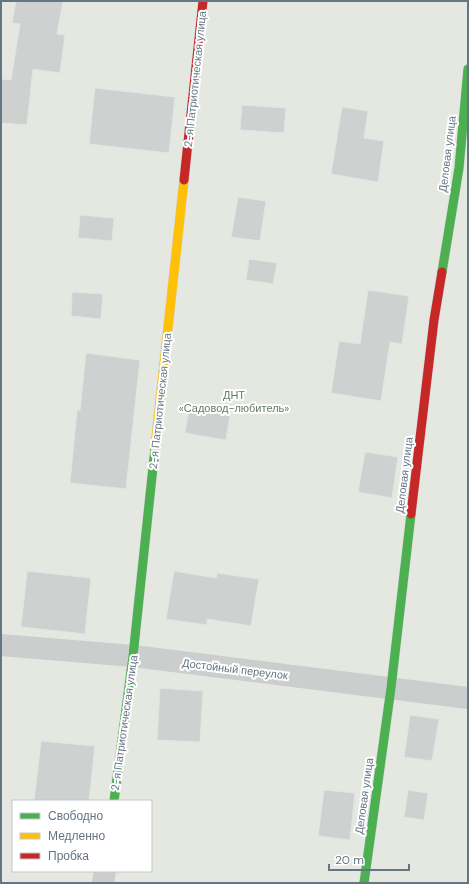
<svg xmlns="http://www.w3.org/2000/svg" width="469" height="884" viewBox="0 0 469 884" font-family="'DM Sans',sans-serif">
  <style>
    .green { fill: #e4e8e1; fill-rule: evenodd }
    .building { fill: #cfd0d0; stroke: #e4e4e3 }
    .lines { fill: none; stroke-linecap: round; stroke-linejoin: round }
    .fast-casing { stroke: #d1d3d3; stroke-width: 10 }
    .slow-casing { stroke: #d1d3d3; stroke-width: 10 }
    .jam-casing { stroke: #d1d3d3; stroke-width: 10 }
    .street { stroke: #cccece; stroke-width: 22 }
    .fast { stroke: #4caf50; stroke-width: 9 }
    .slow { stroke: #ffc107; stroke-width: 9 }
    .jam { stroke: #c62828; stroke-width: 9 }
    .labels { text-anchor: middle; stroke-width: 4; stroke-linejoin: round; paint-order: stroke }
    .street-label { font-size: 11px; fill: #647584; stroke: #fff }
    .park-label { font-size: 11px; fill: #677b63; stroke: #fff }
  </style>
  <rect width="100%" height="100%" fill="#f5f5f3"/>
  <!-- green -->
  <path class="green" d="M 1,1 L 468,1 L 468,883 L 1,883 ZM 13,801 L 151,801 L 151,871 L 13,871 Z"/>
  <!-- building -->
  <path class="building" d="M 16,1 L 63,1 L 57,34 L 65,35 L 60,73 L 33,69 L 27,125 L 1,123 L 1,79 L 11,80 L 20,24 L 12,23 Z
    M 95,88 L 175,97 L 169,153 L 89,144 Z
    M 242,105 L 286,108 L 284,133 L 240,130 Z
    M 342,107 L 368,111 L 364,138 L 384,141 L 378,182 L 331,174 Z
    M 238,197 L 266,201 L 260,241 L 231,237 Z
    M 80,215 L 114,218 L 112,241 L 78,238 Z
    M 249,259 L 277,263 L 273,284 L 246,280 Z
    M 368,290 L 409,296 L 402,344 L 390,342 L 381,401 L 331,393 L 339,341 L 360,344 Z
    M 72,292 L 103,294 L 101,319 L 71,316 Z
    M 86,353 L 140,360 L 126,489 L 70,483 L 77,410 L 80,410 Z
    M 189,409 L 230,415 L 226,440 L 185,433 Z
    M 365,452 L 398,457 L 392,498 L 358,492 Z
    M 27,571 L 91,578 L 85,634 L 21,627 Z
    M 174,571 L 216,578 L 217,573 L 259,579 L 251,626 L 207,619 L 207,625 L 166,619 Z
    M 160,688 L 203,691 L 200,742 L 157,740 Z
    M 410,715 L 439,719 L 432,761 L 404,757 Z
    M 41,741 L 95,746 L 89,801 L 34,801 Z
    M 324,790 L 355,793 L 350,840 L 318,836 Z
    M 408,790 L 428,793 L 424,820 L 404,817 Z"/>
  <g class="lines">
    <!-- fast casing -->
    <g class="fast-casing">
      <path id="fast" d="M 442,272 L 459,168 L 468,69
        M 114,801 L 133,656 L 155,448
        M 364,883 L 391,688 L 411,514"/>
    </g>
    <!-- slow casing -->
    <g class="slow-casing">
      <path id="slow" d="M 155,448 L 184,180"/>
    </g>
    <!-- jam casing -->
    <g class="jam-casing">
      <path id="jam" d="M 184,180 L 203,1
        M 411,514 L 434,320 L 442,272"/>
    </g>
    <!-- street -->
    <path class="street" d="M 1,645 L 133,656 L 468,698
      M 103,883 L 105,871"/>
    <!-- fast -->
    <use href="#fast" class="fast"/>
    <!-- slow -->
    <use href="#slow" class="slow"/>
    <!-- jam -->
    <use href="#jam" class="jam"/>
  </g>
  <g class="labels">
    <!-- street labels -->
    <g class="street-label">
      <text transform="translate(195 79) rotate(-84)" y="4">2-я Патриотическая улица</text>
      <text transform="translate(447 154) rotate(-83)" y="4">Деловая улица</text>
      <text transform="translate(160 401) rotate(-84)" y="4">2-я Патриотическая улица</text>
      <text transform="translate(404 475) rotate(-83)" y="4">Деловая улица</text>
      <text transform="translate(235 669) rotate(7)" y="4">Достойный переулок</text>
      <text transform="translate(124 723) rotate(-82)" y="4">2-я Патриотическая улица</text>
      <text transform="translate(364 796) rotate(-82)" y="4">Деловая улица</text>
    </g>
    <!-- park labels -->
    <g class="park-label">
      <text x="234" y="399">ДНТ<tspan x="234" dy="13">«Садовод-любитель»</tspan></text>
    </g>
  </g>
  <!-- border -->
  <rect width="469" height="884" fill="none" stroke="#647584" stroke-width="4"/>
  <!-- legend -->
  <rect x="12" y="800" width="140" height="72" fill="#ffffff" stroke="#c1c8ce"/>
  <rect x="20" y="813" width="20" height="6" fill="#4caf50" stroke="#c1c8ce"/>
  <text x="48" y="820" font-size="12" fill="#647584">Свободно</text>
  <rect x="20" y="833" width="20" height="6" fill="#ffc107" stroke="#c1c8ce"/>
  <text x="48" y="840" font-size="12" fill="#647584">Медленно</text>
  <rect x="20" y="853" width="20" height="6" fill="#c62828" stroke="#c1c8ce"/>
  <text x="48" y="860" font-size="12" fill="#647584">Пробка</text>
  <!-- scale -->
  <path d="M329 864v6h80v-6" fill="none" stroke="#647584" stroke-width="2"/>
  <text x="335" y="864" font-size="12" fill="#647584" stroke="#ffffff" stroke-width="3" paint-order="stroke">20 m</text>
</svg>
